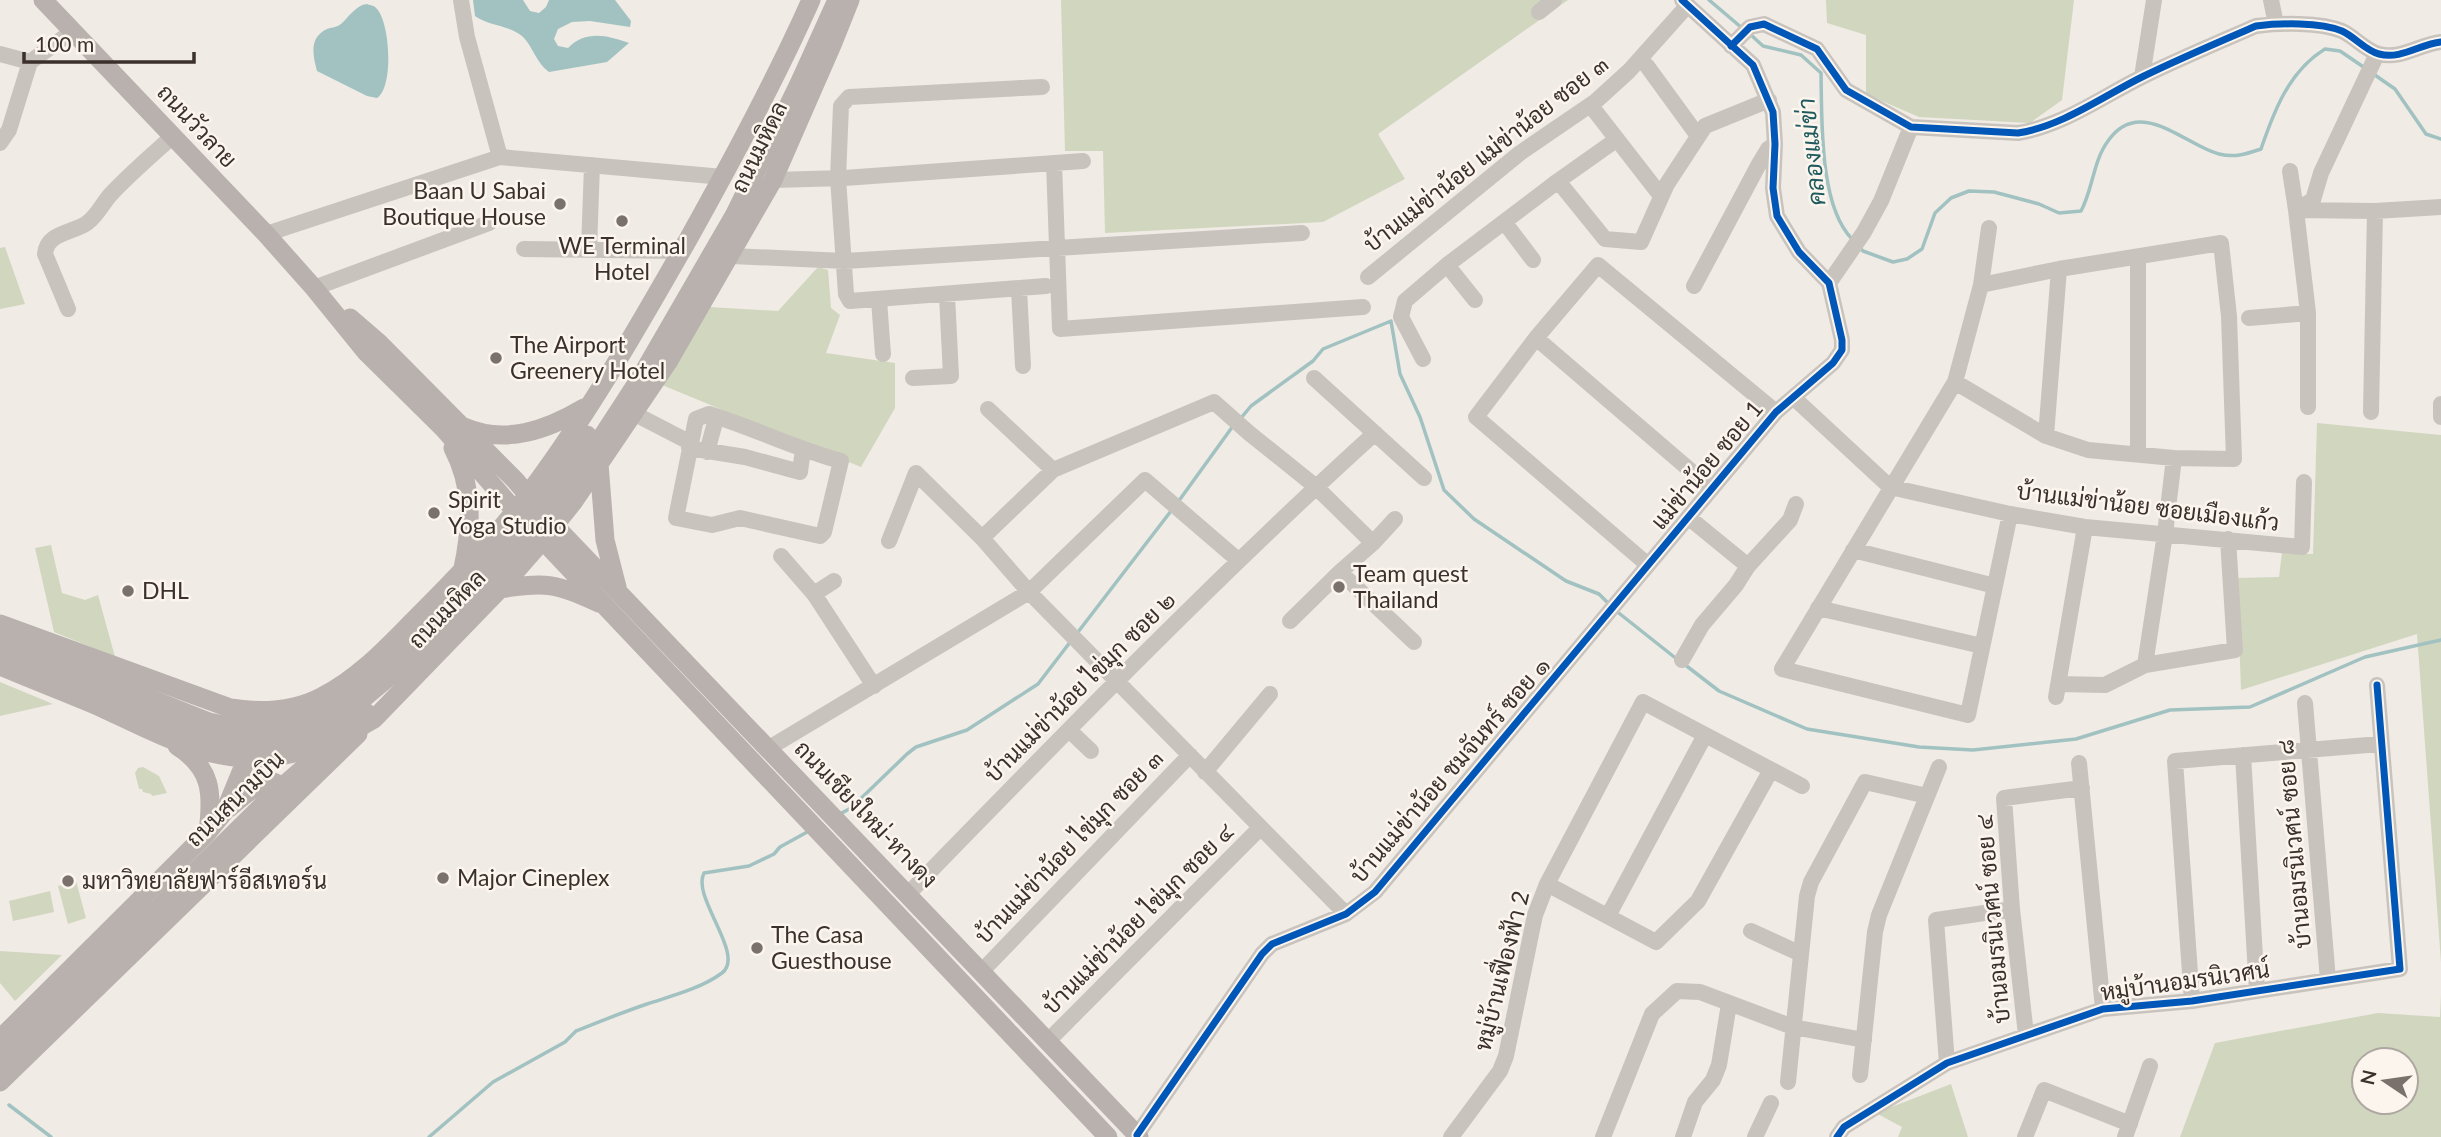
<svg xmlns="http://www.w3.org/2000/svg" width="2441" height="1137" viewBox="0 0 2441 1137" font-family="Lato,Sarabun,sans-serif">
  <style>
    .green { fill: #d1d6bf; fill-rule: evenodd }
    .water { fill: #a1c2c1 }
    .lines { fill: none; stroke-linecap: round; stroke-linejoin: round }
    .stream { stroke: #a1c2c1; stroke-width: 3.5 }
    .minor { stroke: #c9c3be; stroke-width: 16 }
    .major { stroke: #b8b1ad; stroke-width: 19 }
    .major-bridge { stroke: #b8b1ad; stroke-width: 19 }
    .cycleway-casing { stroke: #fbf5ee; stroke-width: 11 }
    .cycleway { stroke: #0057b8; stroke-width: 7 }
    .poi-dot { fill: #7a716c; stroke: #fbf5ee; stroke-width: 2.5 }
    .labels { text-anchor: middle; stroke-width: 5; stroke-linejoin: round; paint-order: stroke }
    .street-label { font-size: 23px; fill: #3b302b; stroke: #fbf5ee }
    .poi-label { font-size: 23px; fill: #3b302b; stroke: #fbf5ee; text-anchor: start }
    .water-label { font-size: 24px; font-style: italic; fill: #1f5a5e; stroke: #fbf5ee }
  </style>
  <rect width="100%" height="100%" fill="#f0ebe5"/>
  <!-- green -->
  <path class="green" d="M 1061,0 L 1568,0 L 1378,134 L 1405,179 L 1323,222 L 1105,233 L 1103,151 L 1065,151 Z
    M 1826,0 L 2074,0 L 2062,100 L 2030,123 L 1919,117 L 1866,94 L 1866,35 L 1827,23 Z
    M 5,247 L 25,304 L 0,309 L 0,248 Z
    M 818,267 L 828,270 L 831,308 L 840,315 L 826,353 L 895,363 L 895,408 L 861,467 L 662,385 L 709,307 L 778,311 Z
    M 2317,423 L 2441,435 L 2441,962 L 2417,634 L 2241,690 L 2237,578 L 2279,577 L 2282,553 L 2313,554 Z
    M 51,545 L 62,593 L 85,600 L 98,595 L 115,657 L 54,632 L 35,548 Z
    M 0,682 L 53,704 L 0,716 Z
    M 143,767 L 159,776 L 167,793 L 152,796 L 151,794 L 143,792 L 142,789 L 139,789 L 135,773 L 138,768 Z
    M 76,881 L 86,918 L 68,924 L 58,886 Z
    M 50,891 L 54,912 L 13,921 L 9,901 Z
    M 0,951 L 62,955 L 15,1001 L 0,983 Z
    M 2441,995 L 2441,1137 L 2180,1137 L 2215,1043 L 2378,1013 L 2440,1017 ZM 2406,1060 L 2406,1102 L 2364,1102 L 2364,1060 Z
    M 1951,1084 L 1968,1137 L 1898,1137 L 1902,1127 L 1876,1113 Z"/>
  <!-- water -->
  <path class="water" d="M 473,0 L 523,0 L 530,11 L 539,13 L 546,7 L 549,0 L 615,0 L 631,21 L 630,27 L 590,21 L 572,22 L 558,29 L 554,39 L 558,46 L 568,48 C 585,30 607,35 629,43 L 607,62 L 549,72 C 536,63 533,46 522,36 C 509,25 489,26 475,16 Z
    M 367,4 C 372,6 374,5 377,9 C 390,23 394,87 377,98 L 367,96 L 317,71 C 313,56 309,39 325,30 C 331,27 336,28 341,24 C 349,17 356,5 367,4 Z"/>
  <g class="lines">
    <!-- stream -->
    <path class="stream" d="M 1709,0 L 1742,28
      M 1751,35 L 1763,46 L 1801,55 L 1821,73 C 1822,119 1819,206 1852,239
      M 2372,73 L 2395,89 L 2426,134 L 2441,139
      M 1860,248 L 1863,251 L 1893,262 L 1907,259 L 1922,249 L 1935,213 L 1951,198 L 1969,191 L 1994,192 L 2039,204 L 2059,213 L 2081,211 C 2093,189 2093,161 2108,141 C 2140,95 2186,146 2219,154 C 2235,158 2246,154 2261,149 C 2274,111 2289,71 2325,49 L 2340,51 L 2365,68
      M 1241,418 L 1251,406 L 1313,361 L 1323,349 L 1391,321 L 1400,374 L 1420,417 L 1444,490 L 1474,519 L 1566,581 L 1599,594 L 1610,605
      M 1178,502 L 1233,426
      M 1615,610 L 1678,660
      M 1078,632 L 1171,511
      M 1684,664 L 1719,691 L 1807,729 L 1919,747 L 1973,750 L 2076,739 L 2170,710 L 2250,707 L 2365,657 L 2441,640
      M 840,814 L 851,808 L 907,754 L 916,747 L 967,730 L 1038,684 L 1071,641
      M 9,1105 L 51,1137
      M 429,1137 L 493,1082 L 565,1042 L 576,1031 C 599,1022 623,1012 647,1004 C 671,996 700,989 722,973 C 746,955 691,897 704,873 L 749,866 L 774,854 L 780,847 L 809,831"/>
    <!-- minor -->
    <path class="minor" d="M 461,0 L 467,37 L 500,157
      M 2271,0 L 2276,24
      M 1539,12 L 1554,0
      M 1731,46 L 1750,27 L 1764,24 L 1817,49 L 1846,90 L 1911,127 L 2018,133 C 2063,126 2103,96 2144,76 C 2181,58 2219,42 2256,26 C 2280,23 2320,22 2342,31 C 2355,37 2366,51 2379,54 C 2401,60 2420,44 2441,42
      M 0,54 L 30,62
      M 1647,66 L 1698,136
      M 2142,77 L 2154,0
      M 1042,87 L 849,97 L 841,106 L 838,178 L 846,294 L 850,301 L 1046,286
      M 1595,111 L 1661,196
      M 0,143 L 9,130 L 30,62 L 73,31
      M 1054,163 L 1060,329 L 1363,307
      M 2290,171 L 2296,210 L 2375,211 L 2441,207
      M 773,180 L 844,178 L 1083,161
      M 1558,181 L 1616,140
      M 1505,223 L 1533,260
      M 1989,228 L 1981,285 L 1955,382 L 1782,669 L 1968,715 L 2010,514
      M 266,234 L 500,157 L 723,177
      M 524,249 L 681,251
      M 589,249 L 592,165
      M 731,256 L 845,261 L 1302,233
      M 1447,265 L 1475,300
      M 1368,277 L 1520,153 L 1596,101 L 1629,71 L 1688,5
      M 1829,283 L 1864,232 L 1881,201 L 1911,127
      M 1694,286 L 1759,164 L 1768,149 L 1775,144
      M 314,288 L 489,223
      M 1019,289 L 1023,366
      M 879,300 L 883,354
      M 68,309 L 45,254 C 47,232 73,233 87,223 C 98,215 103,202 112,193 C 131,173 152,155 173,136
      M 2249,318 L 2308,313
      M 1536,338 L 1712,489
      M 1423,359 L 1401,317 L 1405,301 L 1447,265 L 1558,181 L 1605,239 L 1641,242 L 1667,184 L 1705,126 L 1769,100
      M 913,378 L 951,376 L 947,295
      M 1314,378 L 1424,478
      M 1955,382 L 2046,436 L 2088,450 L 2174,458 L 2234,459 L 2229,316 L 2221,243 L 2059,269 L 1981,285
      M 1794,398 L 1890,487 L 2010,514 L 2085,527 L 2302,547 L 2304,482
      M 2308,407 L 2308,313 L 2296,210 L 2313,200 L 2321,173 L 2377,54
      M 988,409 L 1053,470
      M 2371,412 L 2375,211
      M 633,413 L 689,442
      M 709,414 C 754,428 796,449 841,461 L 824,532 L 820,536 L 740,518 L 712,525 L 676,518 L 696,419 Z
      M 2441,417 L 2441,404
      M 2046,436 L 2059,269
      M 689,448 L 745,457 L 800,472 L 803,449
      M 707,452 L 714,426
      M 2138,453 L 2138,257
      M 1688,517 L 1748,566
      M 982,538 L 1053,470 L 1214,402 L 1249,433 L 1315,486 L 1373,543
      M 889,541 L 916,473 L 982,538 L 1029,592 L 1346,914
      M 1853,550 L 1995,586
      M 781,556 L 814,594 L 874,686
      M 1648,565 L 1476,417 L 1536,338 L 1598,265 L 1776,412
      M 1340,572 L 1373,543 L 1395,519
      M 814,594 L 834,581
      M 1818,608 L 1982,646
      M 1290,621 L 1340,572 L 1414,642
      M 1682,660 L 1702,625 L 1736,585 L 1748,566 L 1790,520 L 1796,504
      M 2145,665 L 2165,534 L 2174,458
      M 2059,684 L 2105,685 L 2145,665 L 2235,650 L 2228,539
      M 2056,697 L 2085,527
      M 2305,703 L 2328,980
      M 1069,730 L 1091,751
      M 769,748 L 1029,592 L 1145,480 L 1238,560
      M 2243,755 L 2257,991
      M 2079,763 L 2103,1009
      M 1205,772 L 1270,694
      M 1547,884 L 1656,942 L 1698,901 L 1771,770
      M 908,894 C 1061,737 1213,580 1375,433
      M 1608,916 L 1705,735
      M 1751,931 L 1801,954
      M 982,971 L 1190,755
      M 2192,1001 L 2175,761 L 2380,744
      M 2026,1035 L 2012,909 L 2004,798 L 2082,788
      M 1048,1041 L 1260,828
      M 1947,1063 L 1936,920 L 2012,909
      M 1860,1075 L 1875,932 L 1879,915 L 1939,767
      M 1788,1082 L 1807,896 L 1811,882 L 1865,782 L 1927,796
      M 1137,1135 L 1262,954 L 1272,944 L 1346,914 L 1375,892 L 1776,412 L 1833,363 L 1842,350 L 1842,340 L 1829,283 L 1799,252 L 1777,216 L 1773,188 L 1775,144 L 1773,112 L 1753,65 L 1682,0
      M 1451,1137 L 1500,1071 L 1506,1056 L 1535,915 L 1547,884 L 1643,702 L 1802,786
      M 1603,1137 L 1652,1014 L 1677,991 L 1700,992 L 1793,1027 L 1864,1040
      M 1683,1137 L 1695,1102 L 1713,1080 L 1719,1065 L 1729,1004
      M 1755,1137 L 1771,1103
      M 1837,1137 L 1844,1127 L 1947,1063 L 2103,1009 L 2192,1001 L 2400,969 L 2377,685
      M 2025,1137 L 2044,1090 L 2130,1124
      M 2125,1137 L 2150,1066"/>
    <!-- major -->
    <path class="major" d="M 43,0 L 266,234 L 314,288 L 366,352 L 444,429 L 515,511 L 1108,1137
      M 799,84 L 837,0
      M 350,318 L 379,343 L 515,480 L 555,526 L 1139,1137
      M 464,427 C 505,445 547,430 584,408
      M 453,448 C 473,486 472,527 463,568
      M 599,464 L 605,540 L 617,587
      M 500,589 C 547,581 556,584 599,603
      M 0,624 L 230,708 C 262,713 295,711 323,696 C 359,678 388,646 416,618 C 451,583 486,547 517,509 C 583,424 637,329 690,236 C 733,159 775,81 811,0
      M 0,666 C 33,680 67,693 100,707 C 146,728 195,756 246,758 C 290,760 337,742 374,719 L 500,589 L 543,540 L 574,501 L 668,362 L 773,180 L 832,45 L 850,0
      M 177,746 C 212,768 213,793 208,832
      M 229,808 C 244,796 278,761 286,800
      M 0,1039 L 207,833 L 225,811 L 251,748
      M 0,1062 L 93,972
      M 0,1082 L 358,734"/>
    <!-- major-bridge -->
    <path class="major-bridge" d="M 0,639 L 209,722 C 240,729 268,732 298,722 C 330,712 357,687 381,665 C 437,615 488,560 535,502 C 553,480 572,458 587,435
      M 0,655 L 186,730 L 218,739 L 262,745 L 279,744 L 293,742 L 329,727 L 444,631 L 537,523 L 583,466 L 639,380 L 735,214 L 799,84
      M 93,972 L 274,794 L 367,713"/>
    <!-- cycleway casing -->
    <g class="cycleway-casing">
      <path id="cycleway" d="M 1731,46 L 1750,27 L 1764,24 L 1817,49 L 1846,90 L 1911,127 L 2018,133 C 2063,126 2103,96 2144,76 C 2181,58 2219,42 2256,26 C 2280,23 2320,22 2342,31 C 2355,37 2366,51 2379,54 C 2401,60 2420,44 2441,42
        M 1137,1135 L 1262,954 L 1272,944 L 1346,914 L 1375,892 L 1776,412 L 1833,363 L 1842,350 L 1842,340 L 1829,283 L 1799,252 L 1777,216 L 1773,188 L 1775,144 L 1773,112 L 1753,65 L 1682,0
        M 1837,1137 L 1844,1127 L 1947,1063 L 2103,1009 L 2192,1001 L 2400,969 L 2377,685"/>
    </g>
    <!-- cycleway -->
    <use href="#cycleway" class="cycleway"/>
  </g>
  <!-- markers -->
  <g class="poi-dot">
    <circle cx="560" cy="204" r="7"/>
    <circle cx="622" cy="221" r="7"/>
    <circle cx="496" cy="358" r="7"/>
    <circle cx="434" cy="513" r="7"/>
    <circle cx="1339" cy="587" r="7"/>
    <circle cx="128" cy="591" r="7"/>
    <circle cx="443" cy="878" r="7"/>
    <circle cx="68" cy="881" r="7"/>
    <circle cx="757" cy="948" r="7"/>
  </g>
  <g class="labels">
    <!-- street labels -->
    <g class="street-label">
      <text transform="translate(197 126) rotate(47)" y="8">ถนนวัวลาย</text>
      <text transform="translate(759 147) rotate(-64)" y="8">ถนนมหิดล</text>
      <text transform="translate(1486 154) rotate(-38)" y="8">บ้านแม่ข่าน้อย แม่ข่าน้อย ซอย ๓</text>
      <text transform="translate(1707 465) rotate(-50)" y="8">แม่ข่าน้อย ซอย 1</text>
      <text transform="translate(2148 507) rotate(7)" y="8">บ้านแม่ข่าน้อย ซอยเมืองแก้ว</text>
      <text transform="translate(447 609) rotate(-46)" y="8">ถนนมหิดล</text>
      <text transform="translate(1080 687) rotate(-45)" y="8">บ้านแม่ข่าน้อย ไข่มุก ซอย ๒</text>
      <text transform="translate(1450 770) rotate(-49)" y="8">บ้านแม่ข่าน้อย ชมจันทร์ ซอย ๑</text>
      <text transform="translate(235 799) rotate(-44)" y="8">ถนนสนามบิน</text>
      <text transform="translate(866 814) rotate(46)" y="8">ถนนเชียงใหม่-หางดง</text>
      <text transform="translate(2294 844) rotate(-95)" y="8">บ้านอมรนิเวศน์ ซอย ๘</text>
      <text transform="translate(1069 847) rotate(-46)" y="8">บ้านแม่ข่าน้อย ไข่มุก ซอย ๓</text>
      <text transform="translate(1138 919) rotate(-45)" y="8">บ้านแม่ข่าน้อย ไข่มุก ซอย ๔</text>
      <text transform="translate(1993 919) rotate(-95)" y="8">บ้านอมรนิเวศน์ ซอย ๔</text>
      <text transform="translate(1502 971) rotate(-76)" y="8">หมู่บ้านเฟื่องฟ้า 2</text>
      <text transform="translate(2185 981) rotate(-8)" y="8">หมู่บ้านอมรนิเวศน์</text>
    </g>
    <!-- poi labels -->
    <g class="poi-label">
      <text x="546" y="199" text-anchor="end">Baan U Sabai<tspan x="546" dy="26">Boutique House</tspan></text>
      <text x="622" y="254" text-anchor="middle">WE Terminal<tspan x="622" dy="26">Hotel</tspan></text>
      <text x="510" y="353">The Airport<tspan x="510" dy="26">Greenery Hotel</tspan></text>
      <text x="448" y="508">Spirit<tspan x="448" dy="26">Yoga Studio</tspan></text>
      <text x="1353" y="582">Team quest<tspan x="1353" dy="26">Thailand</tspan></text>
      <text x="142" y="599">DHL</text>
      <text x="457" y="886">Major Cineplex</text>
      <text x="82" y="889">มหาวิทยาลัยฟาร์อีสเทอร์น</text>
      <text x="771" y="943">The Casa<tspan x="771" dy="26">Guesthouse</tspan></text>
    </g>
    <!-- water labels -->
    <g class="water-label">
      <text transform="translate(1812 152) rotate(-96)" y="8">คลองแม่ข่า</text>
    </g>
  </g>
  <!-- north arrow -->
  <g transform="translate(2385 1081) rotate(283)"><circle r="33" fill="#fbf5ee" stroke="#aea6a0" stroke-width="2"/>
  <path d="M0-5L12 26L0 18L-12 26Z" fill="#7a716c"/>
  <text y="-10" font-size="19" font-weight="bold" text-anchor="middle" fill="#3b302b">N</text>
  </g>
  <!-- scale -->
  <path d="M24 52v10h170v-10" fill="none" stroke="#3b302b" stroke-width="3.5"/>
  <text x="35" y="52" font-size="21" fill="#3b302b" stroke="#fbf5ee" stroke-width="5" paint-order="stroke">100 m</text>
</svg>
